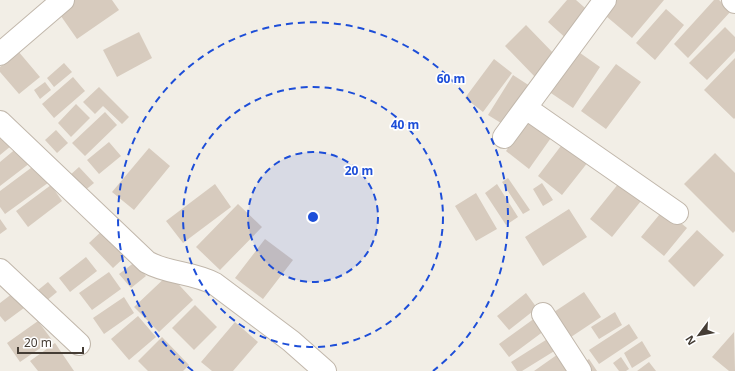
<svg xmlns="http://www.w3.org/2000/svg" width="735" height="371" viewBox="0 0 735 371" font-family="'Noto Sans',sans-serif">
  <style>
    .building { fill: #d7cbbe }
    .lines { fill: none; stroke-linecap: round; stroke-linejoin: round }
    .minor-casing { stroke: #c1b7ab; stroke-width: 24 }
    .minor { stroke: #fff; stroke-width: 22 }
    .ring { fill: none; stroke: #1d4ed8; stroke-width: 2; stroke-dasharray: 7 5 }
    .centre { fill: #1d4ed8; stroke: #fff; stroke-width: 2 }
    .ring-label { font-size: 12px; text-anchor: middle; font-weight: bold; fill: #1d4ed8; stroke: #fff; stroke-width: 3.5; stroke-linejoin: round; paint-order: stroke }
  </style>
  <rect width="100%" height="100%" fill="#f2eee6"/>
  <!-- building -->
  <path class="building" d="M 68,0 L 112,0 L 119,10 L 77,39 L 56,9 Z
    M 567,0 L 576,0 L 592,14 L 569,41 L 548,22 Z
    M 609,0 L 664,0 L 632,38 L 600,11 Z
    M 714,0 L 719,0 L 731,11 L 688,58 L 674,44 Z
    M 666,9 L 684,25 L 655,60 L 636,43 Z
    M 526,25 L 558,58 L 537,79 L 505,46 Z
    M 725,27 L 735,37 L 735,51 L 707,80 L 689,63 Z
    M 139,32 L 152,58 L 117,77 L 103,50 Z
    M 573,48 L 600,67 L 573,108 L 545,89 Z
    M 18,51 L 40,77 L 19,94 L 0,72 L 0,67 Z
    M 735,58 L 735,118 L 734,119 L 704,90 Z
    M 494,59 L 512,73 L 483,112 L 465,98 Z
    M 64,63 L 72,72 L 54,87 L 47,78 Z
    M 616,64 L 641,82 L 606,129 L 581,111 Z
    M 513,75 L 533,88 L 509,128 L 488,115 Z
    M 73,77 L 85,91 L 54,118 L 42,104 Z
    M 45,82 L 51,90 L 40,99 L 34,90 Z
    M 99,87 L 129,117 L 122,124 L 103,106 L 95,114 L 83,102 Z
    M 76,104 L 90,118 L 71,137 L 58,123 Z
    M 105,112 L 117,125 L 85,156 L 72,143 Z
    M 530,118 L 553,135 L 529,169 L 506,151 Z
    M 56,130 L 68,143 L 57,153 L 45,140 Z
    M 0,133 L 11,146 L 0,155 Z
    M 567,138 L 592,157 L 562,195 L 538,176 Z
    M 109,142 L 121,156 L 99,174 L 87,160 Z
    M 18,147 L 30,163 L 0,186 L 0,162 Z
    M 149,148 L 170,166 L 134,210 L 112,192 Z
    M 715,153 L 735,173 L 735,231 L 733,233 L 684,184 Z
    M 39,162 L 52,180 L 5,214 L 0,207 L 0,191 Z
    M 79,167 L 94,183 L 83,192 L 69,176 Z
    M 508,178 L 530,210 L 523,214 L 502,182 Z
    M 623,178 L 645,196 L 612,237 L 590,219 Z
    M 542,183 L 553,200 L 543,206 L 533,189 Z
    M 215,184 L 231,207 L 183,243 L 166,221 Z
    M 497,184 L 518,217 L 506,225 L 485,193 Z
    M 51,185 L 62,201 L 28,227 L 16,211 Z
    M 476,193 L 497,229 L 476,241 L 455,206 Z
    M 238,204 L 262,227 L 220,270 L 196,247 Z
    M 569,209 L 587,237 L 543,266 L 525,237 Z
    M 664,209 L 687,228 L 664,256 L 641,237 Z
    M 0,219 L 7,229 L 0,234 Z
    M 104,229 L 128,254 L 113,268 L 89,243 Z
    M 697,230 L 724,255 L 694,287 L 668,261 Z
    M 265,239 L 293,260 L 263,299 L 235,278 Z
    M 86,257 L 97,271 L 70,292 L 59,278 Z
    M 135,262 L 146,276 L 131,288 L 119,274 Z
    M 109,272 L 121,289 L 92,310 L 79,293 Z
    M 169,274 L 193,300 L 159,332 L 134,307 Z
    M 48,282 L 57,292 L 40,306 L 32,295 Z
    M 17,290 L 28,305 L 5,322 L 0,316 L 0,303 Z
    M 584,292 L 601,317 L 565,341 L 548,316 Z
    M 526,293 L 537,308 L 509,330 L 497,316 Z
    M 124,297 L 134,313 L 104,334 L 93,318 Z
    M 195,305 L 217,327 L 194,350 L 172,328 Z
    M 615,312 L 622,325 L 599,339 L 591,327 Z
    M 138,316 L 156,337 L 129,360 L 111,339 Z
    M 535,318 L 544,331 L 509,357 L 499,344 Z
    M 38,321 L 52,340 L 20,362 L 7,343 Z
    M 235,322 L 258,342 L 233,371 L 212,371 L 201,362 Z
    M 629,324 L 638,338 L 599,364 L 589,350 Z
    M 734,332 L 735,371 L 729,371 L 712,357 Z
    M 162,337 L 189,365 L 183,371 L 148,371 L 138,361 Z
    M 549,338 L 556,350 L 522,371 L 517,371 L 511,362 Z
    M 642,341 L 651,356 L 632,368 L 624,353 Z
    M 55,343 L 74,371 L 38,371 L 30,361 Z
    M 561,352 L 574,371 L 534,371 Z
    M 621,357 L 629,369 L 626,371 L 619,371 L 613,363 Z
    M 589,359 L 597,371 L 588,371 L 582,363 Z
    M 649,362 L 656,371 L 637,371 Z"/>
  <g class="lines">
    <!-- minor casing -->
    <g class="minor-casing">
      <path id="minor" d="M 733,0 L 735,2
        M 0,54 L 63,0
        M 526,108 L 677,213
        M 0,122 L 147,262 C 168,274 193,272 215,284 L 291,341 L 325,371
        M 504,137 L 605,0
        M 0,270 L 79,344
        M 543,314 L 580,371"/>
    </g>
    <!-- minor -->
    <use href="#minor" class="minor"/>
  </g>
  <!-- distance rings -->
  <circle cx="313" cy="217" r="65" fill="#1d4ed8" fill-opacity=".12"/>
  <g class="ring">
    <circle cx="313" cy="217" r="65"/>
    <circle cx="313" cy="217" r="130"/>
    <path d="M193 371A195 195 0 1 1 433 371"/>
  </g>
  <circle cx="313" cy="217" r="6" class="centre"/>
  <g class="ring-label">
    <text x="451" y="83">60 m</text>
    <text x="405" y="129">40 m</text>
    <text x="359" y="175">20 m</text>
  </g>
  <!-- north arrow -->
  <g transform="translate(699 335) rotate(238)" stroke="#ffffff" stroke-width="3" paint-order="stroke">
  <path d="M0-3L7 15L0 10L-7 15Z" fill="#453d35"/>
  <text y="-6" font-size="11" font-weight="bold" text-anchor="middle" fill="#453d35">N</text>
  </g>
  <!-- scale -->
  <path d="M18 347v6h65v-6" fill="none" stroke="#453d35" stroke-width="2"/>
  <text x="24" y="347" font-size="12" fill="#453d35" stroke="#ffffff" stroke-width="3" paint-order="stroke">20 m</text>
</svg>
